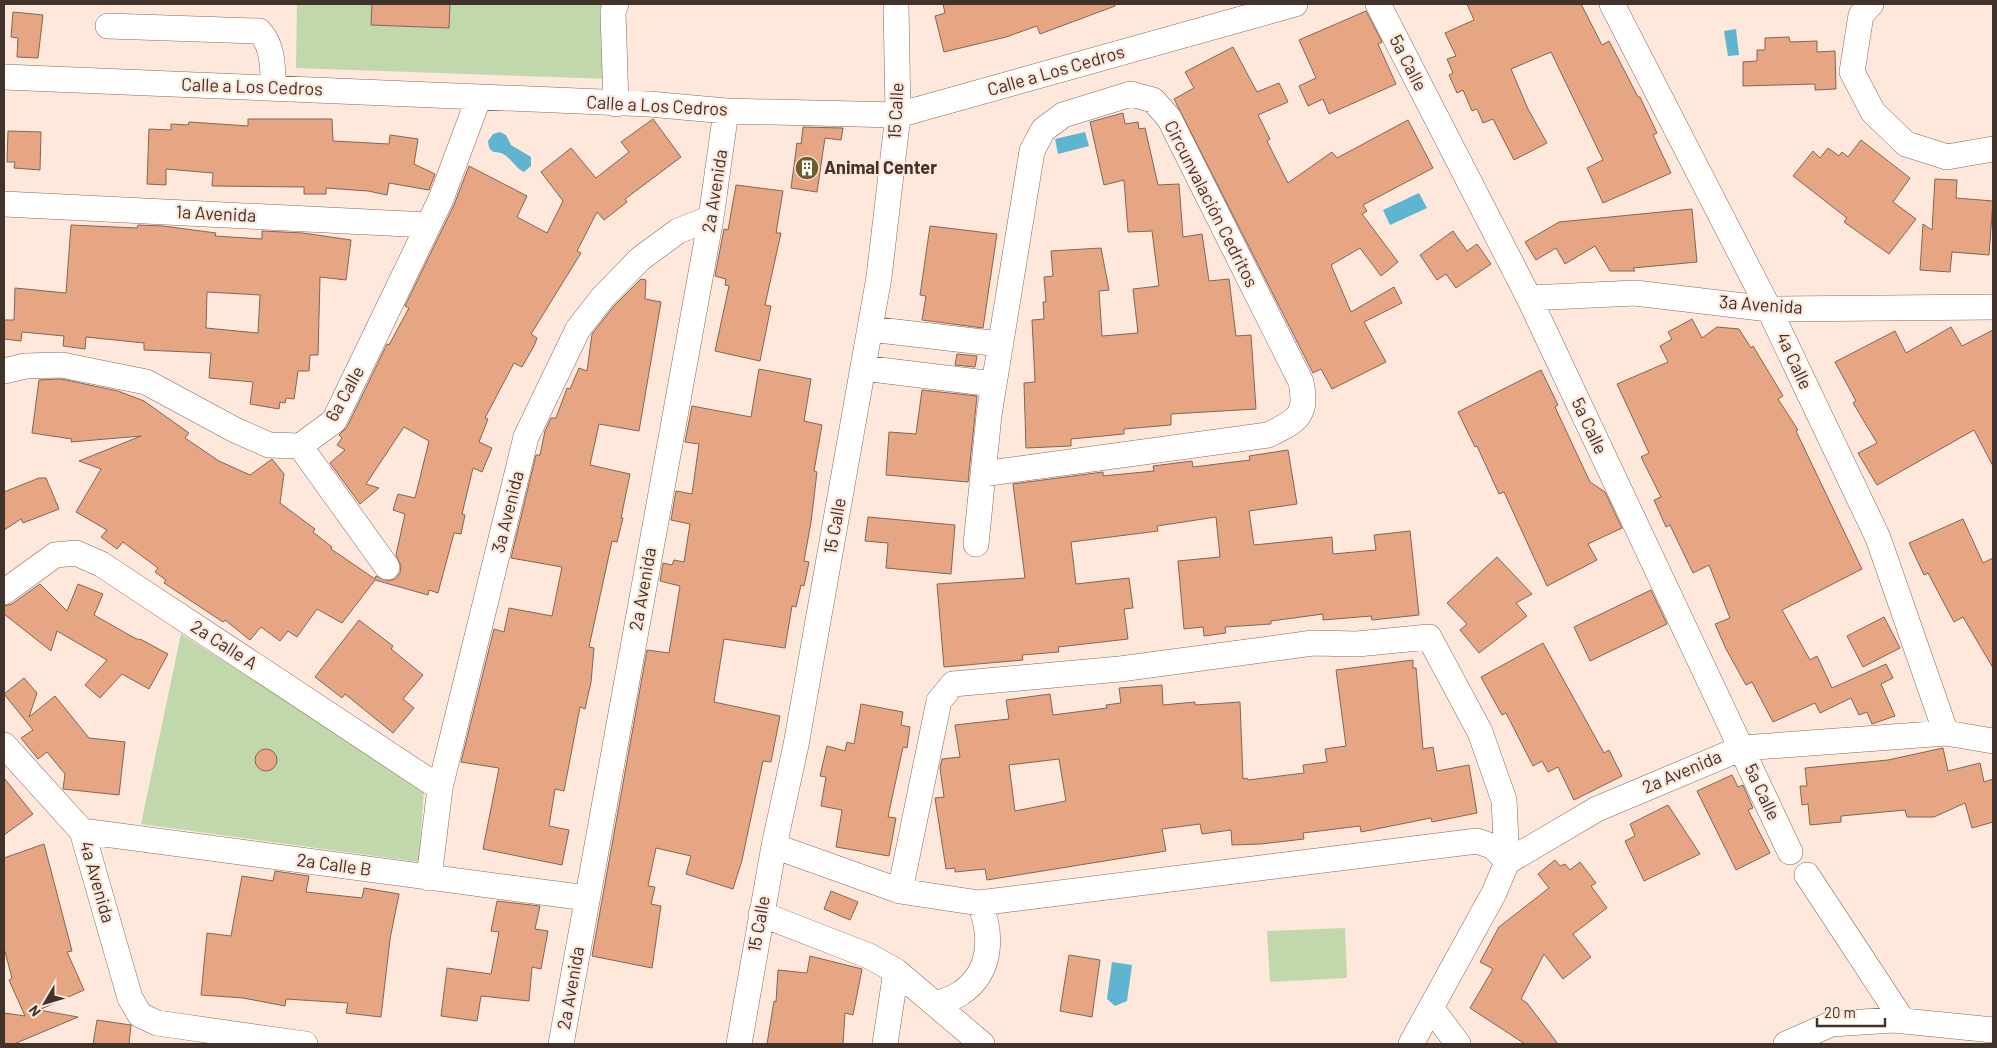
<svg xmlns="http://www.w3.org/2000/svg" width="1997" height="1048" viewBox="0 0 1997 1048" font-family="Barlow,sans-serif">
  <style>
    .green { fill: #c1d8ad }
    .water { fill: #5fb5cf }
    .building { fill: #e6a583; stroke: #866555; fill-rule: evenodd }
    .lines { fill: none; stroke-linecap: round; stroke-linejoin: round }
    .minor-casing { stroke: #896958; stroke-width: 26 }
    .minor { stroke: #fff; stroke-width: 25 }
    .labels { text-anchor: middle; stroke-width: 4.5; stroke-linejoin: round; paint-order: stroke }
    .street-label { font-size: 18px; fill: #41322b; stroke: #fee7db }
    .poi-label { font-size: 18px; font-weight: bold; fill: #41322b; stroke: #fee7db; text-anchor: start }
  </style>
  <rect width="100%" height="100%" fill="#fee7db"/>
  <!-- green -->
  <path class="green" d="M 297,4 L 612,4 L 610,79 L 296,68 Z
    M 181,634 L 424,788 L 419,862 L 141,824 Z
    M 1345,928 L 1347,978 L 1270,982 L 1267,931 Z"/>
  <!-- water -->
  <path class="water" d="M 1736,29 L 1739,55 L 1728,56 L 1724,31 Z
    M 500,132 L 506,135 L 511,145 L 531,157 L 531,166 L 524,172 C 515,168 511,157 501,153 C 497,152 493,153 490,149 C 489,148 488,142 488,141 L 493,134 Z
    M 1085,132 L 1089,146 L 1058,154 L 1055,139 Z
    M 1419,193 L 1427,208 L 1390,225 L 1383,210 Z
    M 1112,962 L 1132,965 L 1127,1001 L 1115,1006 L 1107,999 Z"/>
  <!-- building -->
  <path class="building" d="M 372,4 L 450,4 L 449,28 L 371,25 Z
    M 943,4 L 1115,4 L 1115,6 L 1040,34 L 1037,26 L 1006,37 L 944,52 L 935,16 L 945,13 Z
    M 1467,4 L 1581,4 L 1602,45 L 1609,41 L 1638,97 L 1640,97 L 1657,133 L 1653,135 L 1671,173 L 1603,203 L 1587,168 L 1603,160 L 1551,52 L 1511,69 L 1528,109 L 1547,143 L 1514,160 L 1493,119 L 1483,123 L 1477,109 L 1472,111 L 1463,90 L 1457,93 L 1449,75 L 1453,73 L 1447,59 L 1456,56 L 1445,33 L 1474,20 Z
    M 1366,11 L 1382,42 L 1378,44 L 1396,84 L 1329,114 L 1323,99 L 1308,106 L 1299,86 L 1316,78 L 1299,40 Z
    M 13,12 L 43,15 L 38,58 L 17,57 L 18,38 L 11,37 Z
    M 1789,37 L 1790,42 L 1817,41 L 1817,52 L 1835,51 L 1836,89 L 1815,90 L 1815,84 L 1743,86 L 1743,62 L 1757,61 L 1757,50 L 1765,50 L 1765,38 Z
    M 1233,47 L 1257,92 L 1279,83 L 1288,102 L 1258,115 L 1270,139 L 1267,141 L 1288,183 L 1332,152 L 1337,158 L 1408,120 L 1433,168 L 1363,205 L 1367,211 L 1362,214 L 1398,262 L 1381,276 L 1360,248 L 1331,265 L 1351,312 L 1394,287 L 1402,303 L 1364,322 L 1386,362 L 1332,389 L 1321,369 L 1313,373 L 1174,99 L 1194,88 L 1185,72 Z
    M 1123,113 L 1125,124 L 1138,122 L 1139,129 L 1145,128 L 1158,185 L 1179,184 L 1183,237 L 1202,234 L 1209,281 L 1229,279 L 1236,336 L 1251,335 L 1256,409 L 1171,414 L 1171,425 L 1124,429 L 1124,434 L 1071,439 L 1071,446 L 1026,448 L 1024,383 L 1035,382 L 1032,320 L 1044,319 L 1043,302 L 1046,302 L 1044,277 L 1053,276 L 1051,251 L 1101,248 L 1109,290 L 1099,291 L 1102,336 L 1138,333 L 1133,289 L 1159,286 L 1152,231 L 1128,232 L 1124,180 L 1104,185 L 1090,122 Z
    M 248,119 L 332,119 L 333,141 L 389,144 L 390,135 L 418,139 L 414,164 L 435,174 L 429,190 L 389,183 L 387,195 L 368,191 L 326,188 L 326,194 L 304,194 L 304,187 L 212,186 L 213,173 L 166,169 L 166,185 L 147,184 L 149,129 L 171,130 L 171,124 L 188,125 L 189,122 L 248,126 Z
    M 653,119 L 681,157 L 625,199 L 627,202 L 604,220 L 597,212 L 577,251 L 581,253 L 531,334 L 537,338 L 534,346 L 522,367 L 514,363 L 485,418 L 488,419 L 479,442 L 492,448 L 482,472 L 473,468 L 462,514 L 465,515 L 461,534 L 454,533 L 438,593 L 429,590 L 428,595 L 375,580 L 342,623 L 317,609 L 297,637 L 288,631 L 280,641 L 261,627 L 250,640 L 225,620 L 223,622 L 164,583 L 166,580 L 155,572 L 158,568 L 123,542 L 117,549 L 101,537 L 107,530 L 76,512 L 101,469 L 79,461 L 141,436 L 71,442 L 72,439 L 32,433 L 39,380 L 61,379 L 118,391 L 144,401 L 189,433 L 185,438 L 219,461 L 250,475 L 272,459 L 284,474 L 280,503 L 315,529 L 313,532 L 332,547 L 331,549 L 375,579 L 376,576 L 388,581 L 395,579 L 400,573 L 401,566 L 396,555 L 405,514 L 393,510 L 398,494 L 415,498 L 429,441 L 404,427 L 366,484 L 379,488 L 360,504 L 330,463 L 345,450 L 337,445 L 342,438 L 339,435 L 347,427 L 387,344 L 389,345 L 409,308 L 405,306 L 454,205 L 469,166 L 527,196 L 517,217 L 547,233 L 563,201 L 541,172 L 571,148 L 596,178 L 629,152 L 621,142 Z
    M 803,127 L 843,128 L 841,140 L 825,138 L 817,192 L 791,188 L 797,143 L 801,144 Z
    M 8,131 L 41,132 L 40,170 L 14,168 L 15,162 L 7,162 Z
    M 1861,140 L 1910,178 L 1893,202 L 1916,219 L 1889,254 L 1844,222 L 1847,218 L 1793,176 L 1813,151 L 1820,158 L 1828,148 L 1839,156 L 1842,152 L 1848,157 Z
    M 1935,179 L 1957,180 L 1956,198 L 1993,201 L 1989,255 L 1952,252 L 1950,272 L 1920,270 L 1923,224 L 1932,230 Z
    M 736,185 L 783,191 L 776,233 L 781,233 L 765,305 L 771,306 L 760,361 L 715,351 L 729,286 L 725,285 L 726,279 L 715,276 L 724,229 L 728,230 Z
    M 1692,209 L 1697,262 L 1633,268 L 1635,271 L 1610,271 L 1595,246 L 1565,264 L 1556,248 L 1536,260 L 1525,242 L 1559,222 Z
    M 71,225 L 137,228 L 138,225 L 163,226 L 216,233 L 215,236 L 262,239 L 262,231 L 303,233 L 351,240 L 346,280 L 320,277 L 318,355 L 310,355 L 309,371 L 298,371 L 294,399 L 286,398 L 285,403 L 280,402 L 279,409 L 250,404 L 253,382 L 209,378 L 211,353 L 144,350 L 144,343 L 86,337 L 85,349 L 63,346 L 64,336 L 22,332 L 21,341 L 4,339 L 4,320 L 14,320 L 15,288 L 66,293 ZM 207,292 L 260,295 L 258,333 L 206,328 Z
    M 930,226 L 997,234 L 983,328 L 922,320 L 926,296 L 920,295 Z
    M 1453,231 L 1467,251 L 1477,244 L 1491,264 L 1456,288 L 1446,274 L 1437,280 L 1420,255 Z
    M 641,279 L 646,280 L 645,299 L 661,302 L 639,431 L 599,424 L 590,465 L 630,474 L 621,518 L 623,518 L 617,542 L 612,541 L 589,647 L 594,648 L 591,682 L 585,709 L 580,707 L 564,791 L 555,789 L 549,826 L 569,830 L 562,865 L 483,849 L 499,768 L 461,762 L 494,629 L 504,632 L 509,608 L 552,616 L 562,567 L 511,558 L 536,455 L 540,455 L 545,431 L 551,418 L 556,418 L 567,388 L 570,389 L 579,368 L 587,371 L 592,334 L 614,306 Z
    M 1692,319 L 1702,338 L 1717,327 L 1739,329 L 1751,348 L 1753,346 L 1783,396 L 1778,399 L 1798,430 L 1796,431 L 1862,569 L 1782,610 L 1810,660 L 1817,656 L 1832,688 L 1886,664 L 1893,678 L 1881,684 L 1895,716 L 1872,724 L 1867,712 L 1859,715 L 1851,698 L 1820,713 L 1815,703 L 1773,722 L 1752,682 L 1746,685 L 1726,649 L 1715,624 L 1730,618 L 1709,565 L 1693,573 L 1670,525 L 1666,527 L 1654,500 L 1661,497 L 1641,457 L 1649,453 L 1617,384 L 1668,362 L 1660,346 L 1672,339 L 1668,332 Z
    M 1951,327 L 1962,346 L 1993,330 L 1993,466 L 1974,430 L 1877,485 L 1858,453 L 1877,443 L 1853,403 L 1856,401 L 1835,362 L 1895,331 L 1906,353 Z
    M 957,354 L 977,356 L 975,367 L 955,365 Z
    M 759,369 L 811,379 L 804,421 L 822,425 L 814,471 L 817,472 L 811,522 L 804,561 L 809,562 L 804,586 L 801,585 L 796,607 L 792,606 L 785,648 L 724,639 L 714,702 L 780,716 L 771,762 L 763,761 L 742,860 L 733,889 L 686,874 L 691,856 L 656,848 L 648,886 L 655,887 L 651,904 L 661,906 L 652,968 L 592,956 L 647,650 L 669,653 L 680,586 L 660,581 L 663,563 L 672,565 L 674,560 L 684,562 L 690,524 L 671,520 L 676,491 L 692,494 L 699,444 L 685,442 L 692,406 L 751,417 Z
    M 1541,370 L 1558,405 L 1555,407 L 1590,482 L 1605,492 L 1622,528 L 1588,544 L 1597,560 L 1547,586 L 1504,492 L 1499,494 L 1477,446 L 1475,447 L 1458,412 Z
    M 922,390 L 977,396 L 968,482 L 886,475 L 889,432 L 916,434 Z
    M 1288,450 L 1297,504 L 1249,511 L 1254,545 L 1332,537 L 1333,554 L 1376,550 L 1374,535 L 1410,531 L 1419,615 L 1372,620 L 1371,616 L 1323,620 L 1323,614 L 1271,621 L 1271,624 L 1225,627 L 1226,633 L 1204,636 L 1203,627 L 1184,629 L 1178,561 L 1220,557 L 1216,517 L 1157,526 L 1158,531 L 1071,542 L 1076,584 L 1129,578 L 1133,608 L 1124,609 L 1128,639 L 1058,647 L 1059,652 L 1022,655 L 1023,660 L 944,667 L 937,584 L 1025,578 L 1013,484 L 1103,472 L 1103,476 L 1154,471 L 1153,466 L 1192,461 L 1193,467 L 1250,460 L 1249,456 Z
    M 39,478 L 46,478 L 59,509 L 23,523 L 21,519 L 4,530 L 4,492 Z
    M 868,517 L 955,525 L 951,574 L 886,568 L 888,543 L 865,541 Z
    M 1963,519 L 1983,563 L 1993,558 L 1993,668 L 1963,617 L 1954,622 L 1928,573 L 1924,575 L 1909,543 Z
    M 1497,557 L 1532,594 L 1516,603 L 1527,616 L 1479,653 L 1460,630 L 1467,624 L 1447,603 Z
    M 40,584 L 67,611 L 78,584 L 103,594 L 94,615 L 131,636 L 139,640 L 140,639 L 168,654 L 149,689 L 122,674 L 100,698 L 85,685 L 107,660 L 57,631 L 51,651 L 4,614 L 4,606 L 12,604 Z
    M 1651,590 L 1667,624 L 1590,661 L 1574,627 Z
    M 1884,617 L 1900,648 L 1863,667 L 1847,636 Z
    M 359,620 L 393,646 L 391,649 L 423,675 L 403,699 L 414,708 L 393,733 L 345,694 L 342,698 L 315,677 Z
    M 1543,643 L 1604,753 L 1609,750 L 1622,776 L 1574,800 L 1558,767 L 1548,772 L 1542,761 L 1533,766 L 1506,713 L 1502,715 L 1481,677 Z
    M 1413,660 L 1413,668 L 1416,668 L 1423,749 L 1433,747 L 1437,771 L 1469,765 L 1477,813 L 1432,822 L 1431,818 L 1361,832 L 1360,826 L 1303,833 L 1304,839 L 1261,844 L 1232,845 L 1231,830 L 1202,834 L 1200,824 L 1162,829 L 1166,851 L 987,880 L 985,869 L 955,872 L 955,868 L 946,869 L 935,798 L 944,797 L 940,768 L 942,759 L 960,757 L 955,725 L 1009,719 L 1006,700 L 1050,694 L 1053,715 L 1107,708 L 1106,705 L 1121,703 L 1119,688 L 1162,685 L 1163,705 L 1195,702 L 1195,705 L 1240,702 L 1243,779 L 1247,778 L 1248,780 L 1304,773 L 1303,765 L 1327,762 L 1325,749 L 1346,746 L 1336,670 ZM 1059,759 L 1066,801 L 1015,811 L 1009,765 Z
    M 24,678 L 37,693 L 29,717 L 55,696 L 89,738 L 125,742 L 119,795 L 63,789 L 65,774 L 47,752 L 38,759 L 21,738 L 33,730 L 4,694 Z
    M 861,704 L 903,712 L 901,725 L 910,727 L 907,748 L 903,747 L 888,817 L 896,818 L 889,856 L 836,847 L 842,810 L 821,806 L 826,777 L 820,776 L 827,746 L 845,751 L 847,742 L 854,744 Z
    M 1943,748 L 1948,771 L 1980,763 L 1984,782 L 1993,779 L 1993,822 L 1972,828 L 1965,803 L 1934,817 L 1907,817 L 1905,810 L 1841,816 L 1841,822 L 1810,825 L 1808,804 L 1802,805 L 1800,786 L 1807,786 L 1805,768 L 1888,760 Z
    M255 760a11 11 0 1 1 22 0a11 11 0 1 1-22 0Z
    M 1732,775 L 1738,787 L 1743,785 L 1753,808 L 1748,810 L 1770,853 L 1736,870 L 1697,791 Z
    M 4,778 L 33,814 L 4,835 Z
    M 1668,805 L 1700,854 L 1644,881 L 1625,841 L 1635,836 L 1630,824 Z
    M 44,844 L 72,951 L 67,952 L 84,990 L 39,1010 L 78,1017 L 14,1044 L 4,1044 L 4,1013 L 25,1016 L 9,980 L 12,978 L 4,948 L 4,858 Z
    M 1555,860 L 1560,866 L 1565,864 L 1570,870 L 1580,862 L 1596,883 L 1591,886 L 1607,908 L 1573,934 L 1591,957 L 1563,979 L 1544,954 L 1521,999 L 1527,1003 L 1558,1044 L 1525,1044 L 1470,1008 L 1493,969 L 1480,962 L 1499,927 L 1549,888 L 1538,874 Z
    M 275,871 L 309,876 L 306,892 L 362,898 L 364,888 L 399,894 L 390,939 L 381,1017 L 346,1013 L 348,1003 L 286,999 L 285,1006 L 243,998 L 201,995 L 207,933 L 231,936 L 242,876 L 273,881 Z
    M 831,891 L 858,902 L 850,920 L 824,909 Z
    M 497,901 L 540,906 L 535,929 L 548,931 L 541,969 L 532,967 L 529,1001 L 481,996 L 477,1021 L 441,1016 L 447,968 L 491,974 L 499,932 L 491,931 Z
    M 1069,955 L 1100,960 L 1092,1017 L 1060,1011 Z
    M 810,956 L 862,969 L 853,1015 L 845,1013 L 843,1044 L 767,1044 L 774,1001 L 776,1002 L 778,970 L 807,973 Z
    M 97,1020 L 131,1025 L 129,1044 L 93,1044 Z"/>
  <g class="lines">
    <!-- minor casing -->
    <g class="minor-casing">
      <path id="minor" d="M 616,4 L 613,12 L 616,104
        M 1378,4 L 1529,298 L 1790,852
        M 1612,4 L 1769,309 L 1878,538 L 1946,733
        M 1871,4 L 1861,15 L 1852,72 L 1873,112 L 1906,144 L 1947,157 L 1993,149
        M 108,26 L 259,31 C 274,46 272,68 274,88
        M 4,77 L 649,104 L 726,111 L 898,115 L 1295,4
        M 4,204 L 428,225
        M 1529,298 L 1635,293 L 1769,309 L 1993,307
        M 870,329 L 1000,344
        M 863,368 L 994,384
        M 4,371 L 25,366 L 62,365 L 146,382 L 235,430 L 269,445 L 300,446
        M 300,446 L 334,421 L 441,199 L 479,97
        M 300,446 L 387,567
        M 976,544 L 989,415 L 1032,151 L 1043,130 L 1063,115 L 1131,94 L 1153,100 L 1169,118 L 1301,382 C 1308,416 1297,421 1268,435 L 983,474
        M 4,592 L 55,555 L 76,553 L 101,564 L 440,788
        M 4,745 L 82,831 L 130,998 L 140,1015 L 157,1023 L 305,1044
        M 82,831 L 587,898
        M 774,846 L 900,891 L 979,903 L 1477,841 L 1494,847 L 1507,862 L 1494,893 L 1411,1044
        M 1807,875 L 1903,1021
        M 429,878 L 440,788 L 526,437 L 578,329 L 603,297 L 640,259 L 678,231 L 711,218
        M 900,891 L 939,701 L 953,684 L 1120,669 L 1313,643 L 1357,644 L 1429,637 L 1480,732 L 1504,800 L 1507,862 L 1597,809 L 1742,748 L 1946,733 L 1993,741
        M 761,914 L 869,956 L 896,971 L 982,1044
        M 936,1004 C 944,1001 954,998 961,993 C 992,972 993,934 979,903
        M 1432,1009 L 1458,1044
        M 561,1044 L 711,218 L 726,111
        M 739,1044 L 774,846 L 796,745 L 879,277 L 898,115 L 896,4
        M 885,1044 L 896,971
        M 1786,1044 L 1831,1024 L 1894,1020 L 1993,1030"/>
    </g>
    <!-- minor -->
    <use href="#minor" class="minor"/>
  </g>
  <!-- icons -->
  <defs>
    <g id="building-disc" transform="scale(1.25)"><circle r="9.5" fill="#6e602e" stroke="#fee7db"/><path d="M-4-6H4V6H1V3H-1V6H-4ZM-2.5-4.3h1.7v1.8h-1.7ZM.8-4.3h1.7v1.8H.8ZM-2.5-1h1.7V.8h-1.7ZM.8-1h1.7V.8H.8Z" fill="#fff"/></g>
  </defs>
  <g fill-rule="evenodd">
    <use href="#building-disc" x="807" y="168"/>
  </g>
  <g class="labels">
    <!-- street labels -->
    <g class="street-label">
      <text transform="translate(1408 63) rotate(63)" y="6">5a Calle</text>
      <text transform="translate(1056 71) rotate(-16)" y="6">Calle a Los Cedros</text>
      <text transform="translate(252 87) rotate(2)" y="6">Calle a Los Cedros</text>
      <text transform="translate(657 106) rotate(3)" y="6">Calle a Los Cedros</text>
      <text transform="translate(896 111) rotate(-87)" y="6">15 Calle</text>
      <text transform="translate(715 191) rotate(-81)" y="6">2a Avenida</text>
      <text transform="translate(1211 204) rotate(63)" y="6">Circunvalación Cedritos</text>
      <text transform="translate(216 214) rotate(3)" y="6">1a Avenida</text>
      <text transform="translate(1761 305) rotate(4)" y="6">3a Avenida</text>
      <text transform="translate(1794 361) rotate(65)" y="6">4a Calle</text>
      <text transform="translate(345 394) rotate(-61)" y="6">6a Calle</text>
      <text transform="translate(1589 426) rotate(65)" y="6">5a Calle</text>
      <text transform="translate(508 512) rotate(-76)" y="6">3a Avenida</text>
      <text transform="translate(835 526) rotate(-80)" y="6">15 Calle</text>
      <text transform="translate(643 589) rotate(-80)" y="6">2a Avenida</text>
      <text transform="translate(224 645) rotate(33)" y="6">2a Calle A</text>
      <text transform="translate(1682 772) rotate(-23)" y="6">2a Avenida</text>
      <text transform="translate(1762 792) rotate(65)" y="6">5a Calle</text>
      <text transform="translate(334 865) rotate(8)" y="6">2a Calle B</text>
      <text transform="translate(97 882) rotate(74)" y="6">4a Avenida</text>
      <text transform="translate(759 924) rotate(-80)" y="6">15 Calle</text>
      <text transform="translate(571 988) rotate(-80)" y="6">2a Avenida</text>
    </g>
    <!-- poi labels -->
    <g class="poi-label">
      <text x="824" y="174">Animal Center</text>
    </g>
  </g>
  <!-- border -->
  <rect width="1997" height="1048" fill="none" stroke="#41322b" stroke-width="10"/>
  <!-- north arrow -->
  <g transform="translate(45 1003) rotate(232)" stroke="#fee7db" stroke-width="4" paint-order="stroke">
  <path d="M0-4L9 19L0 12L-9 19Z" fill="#41322b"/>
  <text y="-8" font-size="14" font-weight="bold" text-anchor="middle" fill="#41322b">N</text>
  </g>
  <!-- scale -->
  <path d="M1817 1018v8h68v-8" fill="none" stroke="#41322b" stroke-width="2.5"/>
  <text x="1824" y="1018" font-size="15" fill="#41322b" stroke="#fee7db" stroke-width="4" paint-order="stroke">20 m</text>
</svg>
